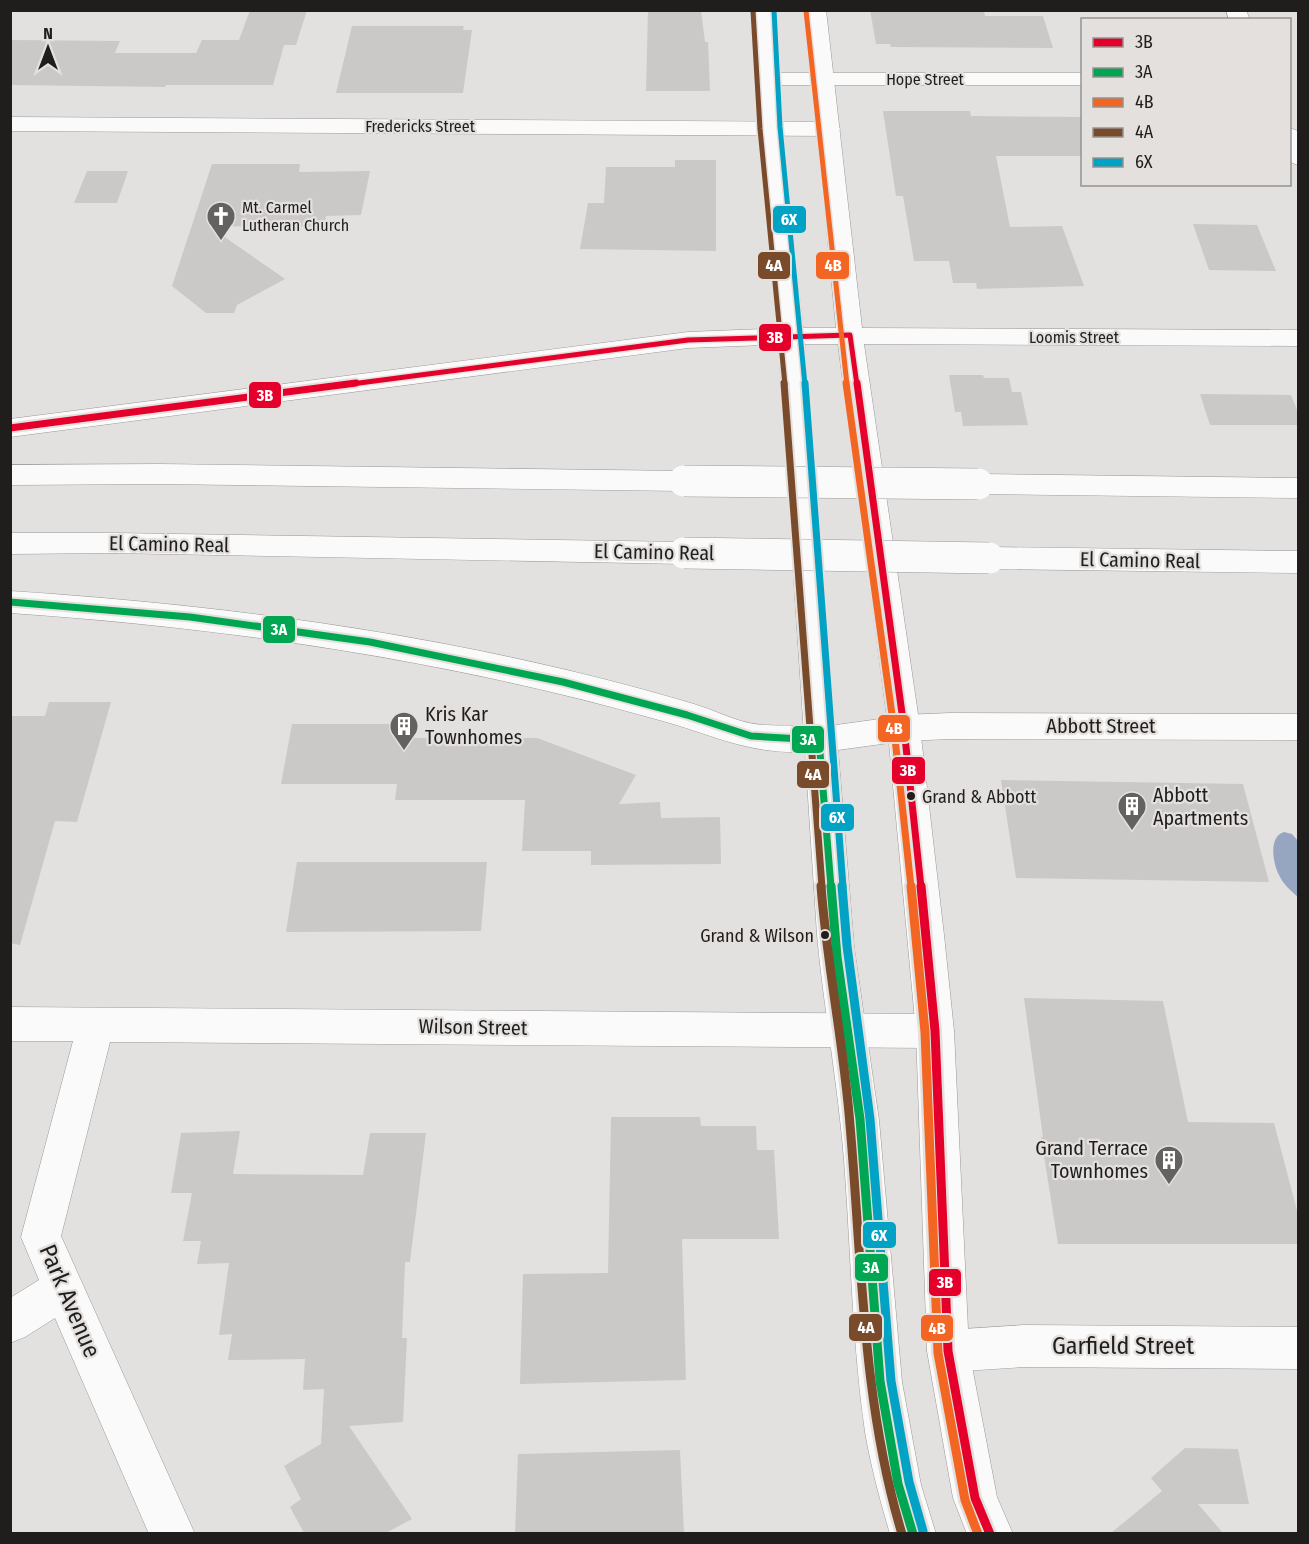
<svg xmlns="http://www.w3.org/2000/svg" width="1309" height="1544" viewBox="0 0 1309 1544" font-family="'Fira Sans Condensed',sans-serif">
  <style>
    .water { fill: #96a6c0 }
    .building { fill: #cac9c8 }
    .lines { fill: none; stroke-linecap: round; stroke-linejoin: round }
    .minor-casing { stroke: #9a9898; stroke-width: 1 }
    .tertiary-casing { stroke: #9a9898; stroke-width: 1 }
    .motorway-casing { stroke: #9a9898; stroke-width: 1 }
    .minor { fill: #fbfafa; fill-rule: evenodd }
    .tertiary { fill: #fbfafa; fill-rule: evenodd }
    .motorway { fill: #fbfafa; fill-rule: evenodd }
    .motorway-bridge-casing { stroke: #9a9898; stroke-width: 32; stroke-linecap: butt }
    .motorway-bridge { stroke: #fbfafa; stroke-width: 31 }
    .bus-1-far2-casing { stroke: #e4e0de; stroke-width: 8 }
    .bus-1-far1-casing { stroke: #e4e0de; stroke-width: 11 }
    .bus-1-casing { stroke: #e4e0de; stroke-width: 14 }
    .bus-2-far1-casing { stroke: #e4e0de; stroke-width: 11 }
    .bus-2-casing { stroke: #e4e0de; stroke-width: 14 }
    .bus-3-far2-casing { stroke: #e4e0de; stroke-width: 8 }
    .bus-3-far1-casing { stroke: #e4e0de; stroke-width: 11 }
    .bus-3-casing { stroke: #e4e0de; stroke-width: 14 }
    .bus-4-far2-casing { stroke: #e4e0de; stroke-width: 8 }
    .bus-4-far1-casing { stroke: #e4e0de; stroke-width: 11 }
    .bus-4-casing { stroke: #e4e0de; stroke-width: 14 }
    .bus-5-far2-casing { stroke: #e4e0de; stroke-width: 8 }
    .bus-5-far1-casing { stroke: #e4e0de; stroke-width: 11 }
    .bus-5-casing { stroke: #e4e0de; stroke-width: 14 }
    .bus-1-far2 { stroke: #e4002b; stroke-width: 5 }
    .bus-1-far1 { stroke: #e4002b; stroke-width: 7 }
    .bus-1 { stroke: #e4002b; stroke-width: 9 }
    .bus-2-far1 { stroke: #00a651; stroke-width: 7 }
    .bus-2 { stroke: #00a651; stroke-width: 9 }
    .bus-3-far2 { stroke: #f26522; stroke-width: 5 }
    .bus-3-far1 { stroke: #f26522; stroke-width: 7 }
    .bus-3 { stroke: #f26522; stroke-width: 9 }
    .bus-4-far2 { stroke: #7a4b2a; stroke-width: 5 }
    .bus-4-far1 { stroke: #7a4b2a; stroke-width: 7 }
    .bus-4 { stroke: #7a4b2a; stroke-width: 9 }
    .bus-5-far2 { stroke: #02a2c5; stroke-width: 5 }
    .bus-5-far1 { stroke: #02a2c5; stroke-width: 7 }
    .bus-5 { stroke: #02a2c5; stroke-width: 9 }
    .bus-dot { fill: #1f1e1d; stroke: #e4e0de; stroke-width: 2 }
    .labels { text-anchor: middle; stroke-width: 4.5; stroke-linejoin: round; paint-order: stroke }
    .far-street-label { font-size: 16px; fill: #1f1e1d; stroke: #e4e0de }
    .far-poi-label { font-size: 16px; fill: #1f1e1d; stroke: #e4e0de; text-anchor: start }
    .bus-label { font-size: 18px; fill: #1f1e1d; stroke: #e4e0de; text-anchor: start }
    .street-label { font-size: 20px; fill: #1f1e1d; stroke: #e4e0de }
    .poi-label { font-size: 20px; fill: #1f1e1d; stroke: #e4e0de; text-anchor: start }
    .near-street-label { font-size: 24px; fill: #1f1e1d; stroke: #e4e0de }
    .line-badge { stroke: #e4e0de; stroke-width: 2 }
    .badge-label { font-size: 16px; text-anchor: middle; font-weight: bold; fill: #fff }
  </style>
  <rect width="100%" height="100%" fill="#e3e1df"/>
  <!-- water -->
  <path class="water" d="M 1284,832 L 1292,834 L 1298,841 L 1298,897 C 1291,891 1283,884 1279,875 C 1273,863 1268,837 1284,832 Z"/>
  <!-- building -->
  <path class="building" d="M 250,10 L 307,10 L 296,45 L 284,45 L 273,85 L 166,85 L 165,87 L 10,85 L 10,40 L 120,41 L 115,53 L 196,53 L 202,40 L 239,40 Z
    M 648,10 L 701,10 L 705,42 L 708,42 L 710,91 L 646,91 Z
    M 870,10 L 984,12 L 985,16 L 1043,16 L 1053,48 L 891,47 L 890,44 L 876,44 Z
    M 352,26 L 464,26 L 463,30 L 472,30 L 463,93 L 336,93 Z
    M 883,111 L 970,111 L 971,116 L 1083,117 L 1083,156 L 996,156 L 1010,227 L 1062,226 L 1084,286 L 977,289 L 976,283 L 953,283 L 949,261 L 914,261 L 903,196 L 896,196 Z
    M 675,160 L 716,160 L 716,251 L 580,249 L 588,203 L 604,203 L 606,167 L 675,167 Z
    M 212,164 L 300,164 L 299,172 L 370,171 L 361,215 L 326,216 L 324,227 L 209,226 L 285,279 L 237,305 L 234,313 L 206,313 L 172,286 Z
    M 87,171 L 128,171 L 117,203 L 74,203 Z
    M 1193,224 L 1257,225 L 1276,271 L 1209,270 Z
    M 949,375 L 983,375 L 984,378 L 1009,378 L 1012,392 L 1021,392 L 1028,425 L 963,426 L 961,412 L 955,412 Z
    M 1200,394 L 1291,395 L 1299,415 L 1299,425 L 1210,425 Z
    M 49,702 L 111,702 L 77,822 L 55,821 L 20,945 L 10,943 L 10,716 L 45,716 Z
    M 292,724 L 408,724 L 407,738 L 537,738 L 636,775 L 619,804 L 660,802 L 661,818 L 720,817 L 721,864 L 591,865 L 591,851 L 522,851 L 525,800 L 395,800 L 397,784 L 281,784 Z
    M 1001,780 L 1243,784 L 1269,882 L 1016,878 Z
    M 297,862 L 487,862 L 481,931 L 286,932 Z
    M 1024,998 L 1163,1001 L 1188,1122 L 1274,1123 L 1299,1218 L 1299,1244 L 1058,1244 L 1041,1137 L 1043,1137 Z
    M 611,1117 L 700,1117 L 701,1126 L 756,1126 L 757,1150 L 774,1150 L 779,1239 L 682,1239 L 686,1380 L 520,1384 L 523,1274 L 608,1273 Z
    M 240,1131 L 233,1174 L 363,1175 L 370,1133 L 426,1133 L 410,1262 L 405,1262 L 402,1338 L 407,1338 L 403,1422 L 349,1426 L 412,1519 L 386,1533 L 304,1533 L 290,1507 L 301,1499 L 284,1466 L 321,1444 L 324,1389 L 303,1390 L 305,1359 L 228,1360 L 232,1334 L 219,1335 L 229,1263 L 197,1264 L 201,1241 L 183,1241 L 192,1193 L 171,1193 L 181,1133 Z
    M 1185,1448 L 1238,1449 L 1249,1504 L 1198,1504 L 1223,1533 L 1111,1533 L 1162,1491 L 1151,1478 Z
    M 680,1450 L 684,1533 L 515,1533 L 518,1454 Z"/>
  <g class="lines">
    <!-- minor casing -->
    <g class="minor-casing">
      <path id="minor" d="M 1226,10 L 1246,10 L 1250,20 L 1229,20 Z
        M 768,73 L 1082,73 L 1082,85 L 768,85 L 760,84 L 757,79 L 760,74 Z
        M 10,117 L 829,122 L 837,124 L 840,129 L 837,134 L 829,136 L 10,131 Z
        M 1290,128 L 1298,131 L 1298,165 L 1290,162 Z
        M 950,713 L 1298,714 L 1298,740 L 950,739 L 904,741 L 893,737 L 888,728 L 893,719 L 904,715 Z
        M 10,1007 L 935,1014 L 948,1019 L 954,1031 L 948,1043 L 935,1048 L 110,1042 L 61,1236 L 195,1534 L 149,1534 L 55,1318 L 25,1337 L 10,1343 L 10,1298 L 39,1280 L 21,1237 L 73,1041 L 10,1041 Z
        M 1024,1325 L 1298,1327 L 1298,1369 L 1024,1367 L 948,1372 L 933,1366 L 927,1351 L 933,1336 L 948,1330 Z"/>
    </g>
    <!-- tertiary casing -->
    <g class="tertiary-casing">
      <path id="tertiary" d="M 753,10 L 773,10 L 781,128 L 803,328 L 836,328 L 806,10 L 826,10 L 862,328 L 1298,330 L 1298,346 L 864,344 L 920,728 L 944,935 L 954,1031 L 969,1351 L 997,1497 L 1013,1534 L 967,1534 L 953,1498 L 927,1351 L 916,1031 L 889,743 L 838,750 L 854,947 L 879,1120 L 902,1382 L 921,1485 L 936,1534 L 890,1534 C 880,1500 871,1467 865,1432 C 852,1342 851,1251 844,1160 C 838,1085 824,1010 817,935 L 778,336 L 759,128 ZM 805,344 L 838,344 L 887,718 L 836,725 Z"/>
    </g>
    <!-- motorway casing -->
    <g class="motorway-casing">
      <path id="motorway" d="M 791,328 L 800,330 L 804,336 L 800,342 L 791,344 L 688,348 L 10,437 L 10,419 L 688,332 Z
        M 159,464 L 684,471 L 694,474 L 698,481 L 694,488 L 684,491 L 159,484 L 10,485 L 10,465 Z
        M 978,474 L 1298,478 L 1298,498 L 978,494 L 968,491 L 964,484 L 968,477 Z
        M 10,533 L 113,533 L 684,542 L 694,546 L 699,553 L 694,560 L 684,564 L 113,553 L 10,554 Z
        M 989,547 L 1298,551 L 1298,573 L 989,569 L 979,566 L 974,558 L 979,550 Z
        M 10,591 C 241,606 472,638 694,704 C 710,709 725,716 741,721 C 770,730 802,721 830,731 L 835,740 L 830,749 C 818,753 808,752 795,752 C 742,752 708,733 659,720 C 447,660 230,628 10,613 Z"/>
    </g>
    <!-- minor -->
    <use href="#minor" class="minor"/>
    <!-- tertiary -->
    <use href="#tertiary" class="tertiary"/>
    <!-- motorway -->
    <use href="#motorway" class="motorway"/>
    <!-- motorway-bridge casing -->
    <g class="motorway-bridge-casing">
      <path id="motorway-bridge" d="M 684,481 L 978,484
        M 684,553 L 989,558"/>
    </g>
    <!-- motorway-bridge -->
    <use href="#motorway-bridge" class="motorway-bridge"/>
    <!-- bus-1-far2 casing -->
    <g class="bus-1-far2-casing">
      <path id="bus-1-far2" d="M 344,385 L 688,340 L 850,335 L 857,385"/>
    </g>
    <!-- bus-1-far1 casing -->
    <g class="bus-1-far1-casing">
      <path id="bus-1-far1" d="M 857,383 L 904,728 L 921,887
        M 10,428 L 356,383"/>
    </g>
    <!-- bus-1 casing -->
    <g class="bus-1-casing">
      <path id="bus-1" d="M 921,886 L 935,1031 L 948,1351 L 975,1498 L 990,1534"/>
    </g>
    <!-- bus-2-far1 casing -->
    <g class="bus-2-far1-casing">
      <path id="bus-2-far1" d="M 10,602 L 190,617 L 370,642 L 563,682 L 687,715 L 751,736 L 819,740 L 831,887"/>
    </g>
    <!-- bus-2 casing -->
    <g class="bus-2-casing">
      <path id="bus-2" d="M 831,886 L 837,957 L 860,1119 L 880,1381 L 898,1484 L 913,1534"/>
    </g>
    <!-- bus-3-far2 casing -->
    <g class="bus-3-far2-casing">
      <path id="bus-3-far2" d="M 806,11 L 847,385"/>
    </g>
    <!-- bus-3-far1 casing -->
    <g class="bus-3-far1-casing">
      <path id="bus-3-far1" d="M 846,383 L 894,729 L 911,887"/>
    </g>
    <!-- bus-3 casing -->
    <g class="bus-3-casing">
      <path id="bus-3" d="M 911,886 L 925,1032 L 938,1353 L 965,1500 L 978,1534"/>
    </g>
    <!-- bus-4-far2 casing -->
    <g class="bus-4-far2-casing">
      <path id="bus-4-far2" d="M 753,11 L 760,129 L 785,385"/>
    </g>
    <!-- bus-4-far1 casing -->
    <g class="bus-4-far1-casing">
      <path id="bus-4-far1" d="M 784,383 L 822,887"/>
    </g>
    <!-- bus-4 casing -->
    <g class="bus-4-casing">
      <path id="bus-4" d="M 821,886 C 827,966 844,1045 850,1125 C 862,1262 862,1401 902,1534"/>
    </g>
    <!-- bus-5-far2 casing -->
    <g class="bus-5-far2-casing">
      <path id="bus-5-far2" d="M 774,10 L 780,127 L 805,385"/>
    </g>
    <!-- bus-5-far1 casing -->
    <g class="bus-5-far1-casing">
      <path id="bus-5-far1" d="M 805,383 L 843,887"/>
    </g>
    <!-- bus-5 casing -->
    <g class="bus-5-casing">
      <path id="bus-5" d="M 842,886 L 847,946 L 870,1119 L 891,1381 L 909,1482 L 923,1531"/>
    </g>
    <!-- bus-1-far2 -->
    <use href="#bus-1-far2" class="bus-1-far2"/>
    <!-- bus-1-far1 -->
    <use href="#bus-1-far1" class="bus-1-far1"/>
    <!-- bus-1 -->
    <use href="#bus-1" class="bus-1"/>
    <!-- bus-2-far1 -->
    <use href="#bus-2-far1" class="bus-2-far1"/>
    <!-- bus-2 -->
    <use href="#bus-2" class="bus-2"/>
    <!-- bus-3-far2 -->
    <use href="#bus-3-far2" class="bus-3-far2"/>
    <!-- bus-3-far1 -->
    <use href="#bus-3-far1" class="bus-3-far1"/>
    <!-- bus-3 -->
    <use href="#bus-3" class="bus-3"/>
    <!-- bus-4-far2 -->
    <use href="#bus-4-far2" class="bus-4-far2"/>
    <!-- bus-4-far1 -->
    <use href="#bus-4-far1" class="bus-4-far1"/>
    <!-- bus-4 -->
    <use href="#bus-4" class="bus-4"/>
    <!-- bus-5-far2 -->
    <use href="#bus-5-far2" class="bus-5-far2"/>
    <!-- bus-5-far1 -->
    <use href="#bus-5-far1" class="bus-5-far1"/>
    <!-- bus-5 -->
    <use href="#bus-5" class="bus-5"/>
  </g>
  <!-- icons -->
  <defs>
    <g id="church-pin" transform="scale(1.5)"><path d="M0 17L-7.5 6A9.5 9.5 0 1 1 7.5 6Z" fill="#646261" stroke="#e4e0de"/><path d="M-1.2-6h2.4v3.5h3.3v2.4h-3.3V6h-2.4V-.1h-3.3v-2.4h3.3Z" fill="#fff"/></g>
    <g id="building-pin" transform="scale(1.5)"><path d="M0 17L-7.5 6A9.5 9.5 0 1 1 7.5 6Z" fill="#646261" stroke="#e4e0de"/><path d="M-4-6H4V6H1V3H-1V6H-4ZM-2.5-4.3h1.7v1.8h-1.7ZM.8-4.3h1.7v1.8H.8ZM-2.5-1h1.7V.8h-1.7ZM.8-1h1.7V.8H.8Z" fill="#fff"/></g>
  </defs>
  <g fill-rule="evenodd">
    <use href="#church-pin" x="221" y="216"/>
    <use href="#building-pin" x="404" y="726"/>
    <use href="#building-pin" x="1132" y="806"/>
    <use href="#building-pin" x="1169" y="1160"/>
  </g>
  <!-- markers -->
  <g class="bus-dot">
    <circle cx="911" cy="796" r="5"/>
    <circle cx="825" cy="935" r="5"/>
  </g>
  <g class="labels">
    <!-- far-street labels -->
    <g class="far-street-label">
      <text x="925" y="85">Hope Street</text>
      <text x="420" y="132">Fredericks Street</text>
      <text x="1074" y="343">Loomis Street</text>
    </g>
    <!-- far-poi labels -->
    <g class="far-poi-label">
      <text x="242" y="213">Mt. Carmel<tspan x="242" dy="18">Lutheran Church</tspan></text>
    </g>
    <!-- bus labels -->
    <g class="bus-label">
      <text x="922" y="803">Grand &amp; Abbott</text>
      <text x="814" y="942" text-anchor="end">Grand &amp; Wilson</text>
    </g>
    <!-- street labels -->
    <g class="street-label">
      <text transform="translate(169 544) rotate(1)" y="7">El Camino Real</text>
      <text transform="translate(654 552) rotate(1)" y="7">El Camino Real</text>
      <text transform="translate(1140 560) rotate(1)" y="7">El Camino Real</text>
      <text x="1101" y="733">Abbott Street</text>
      <text transform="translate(473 1027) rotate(1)" y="7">Wilson Street</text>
    </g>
    <!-- poi labels -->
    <g class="poi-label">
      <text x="425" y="721">Kris Kar<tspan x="425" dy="23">Townhomes</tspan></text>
      <text x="1153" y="802">Abbott<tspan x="1153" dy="23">Apartments</tspan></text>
      <text x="1148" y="1155" text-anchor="end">Grand Terrace<tspan x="1148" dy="23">Townhomes</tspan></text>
    </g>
    <!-- near-street labels -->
    <g class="near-street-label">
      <text transform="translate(70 1301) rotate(67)" y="8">Park Avenue</text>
      <text x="1123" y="1354">Garfield Street</text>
    </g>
  </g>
  <g class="line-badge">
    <rect x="772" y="205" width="35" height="29" rx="6" fill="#02a2c5"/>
    <rect x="757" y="251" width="34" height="29" rx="6" fill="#7a4b2a"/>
    <rect x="815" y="251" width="35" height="29" rx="6" fill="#f26522"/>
    <rect x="758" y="323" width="34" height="29" rx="6" fill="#e4002b"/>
    <rect x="248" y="381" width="34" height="28" rx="6" fill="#e4002b"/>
    <rect x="262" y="615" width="34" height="29" rx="6" fill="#00a651"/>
    <rect x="877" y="714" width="34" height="29" rx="6" fill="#f26522"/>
    <rect x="791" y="725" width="34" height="29" rx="6" fill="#00a651"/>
    <rect x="891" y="756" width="35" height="29" rx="6" fill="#e4002b"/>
    <rect x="796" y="760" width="34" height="29" rx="6" fill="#7a4b2a"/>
    <rect x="820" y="803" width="35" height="29" rx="6" fill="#02a2c5"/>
    <rect x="862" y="1221" width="35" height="28" rx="6" fill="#02a2c5"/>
    <rect x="854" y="1253" width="35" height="29" rx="6" fill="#00a651"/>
    <rect x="928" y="1268" width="34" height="29" rx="6" fill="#e4002b"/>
    <rect x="848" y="1313" width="35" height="29" rx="6" fill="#7a4b2a"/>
    <rect x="920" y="1314" width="34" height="28" rx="6" fill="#f26522"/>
  </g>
  <g class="badge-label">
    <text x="789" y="225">6X</text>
    <text x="774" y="271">4A</text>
    <text x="833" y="271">4B</text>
    <text x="775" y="343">3B</text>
    <text x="265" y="401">3B</text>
    <text x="279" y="635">3A</text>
    <text x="894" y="734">4B</text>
    <text x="808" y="745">3A</text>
    <text x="908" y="776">3B</text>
    <text x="813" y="780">4A</text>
    <text x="837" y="823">6X</text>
    <text x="879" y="1241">6X</text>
    <text x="871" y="1273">3A</text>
    <text x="945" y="1288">3B</text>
    <text x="866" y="1333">4A</text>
    <text x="937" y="1334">4B</text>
  </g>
  <!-- border -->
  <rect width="1309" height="1544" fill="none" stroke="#1f1e1d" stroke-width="24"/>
  <!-- legend -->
  <rect x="1081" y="18" width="210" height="168" fill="#e4e0de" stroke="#959291" stroke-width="1.5"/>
  <rect x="1093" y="38" width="30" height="9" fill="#e4002b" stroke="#959291" stroke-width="1.5"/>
  <text x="1135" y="48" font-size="18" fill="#1f1e1d">3B</text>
  <rect x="1093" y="68" width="30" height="9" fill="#00a651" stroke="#959291" stroke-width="1.5"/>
  <text x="1135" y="78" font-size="18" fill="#1f1e1d">3A</text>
  <rect x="1093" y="98" width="30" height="9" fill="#f26522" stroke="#959291" stroke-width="1.5"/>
  <text x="1135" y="108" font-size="18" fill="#1f1e1d">4B</text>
  <rect x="1093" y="128" width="30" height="9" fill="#7a4b2a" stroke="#959291" stroke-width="1.5"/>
  <text x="1135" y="138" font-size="18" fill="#1f1e1d">4A</text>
  <rect x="1093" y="158" width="30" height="9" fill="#02a2c5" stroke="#959291" stroke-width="1.5"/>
  <text x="1135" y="168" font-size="18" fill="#1f1e1d">6X</text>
  <!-- north arrow -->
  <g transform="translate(48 48)" stroke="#e4e0de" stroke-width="4.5" paint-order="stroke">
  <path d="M0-4.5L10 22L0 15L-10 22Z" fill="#1f1e1d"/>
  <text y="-9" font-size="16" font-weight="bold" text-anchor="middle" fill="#1f1e1d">N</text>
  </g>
</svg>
